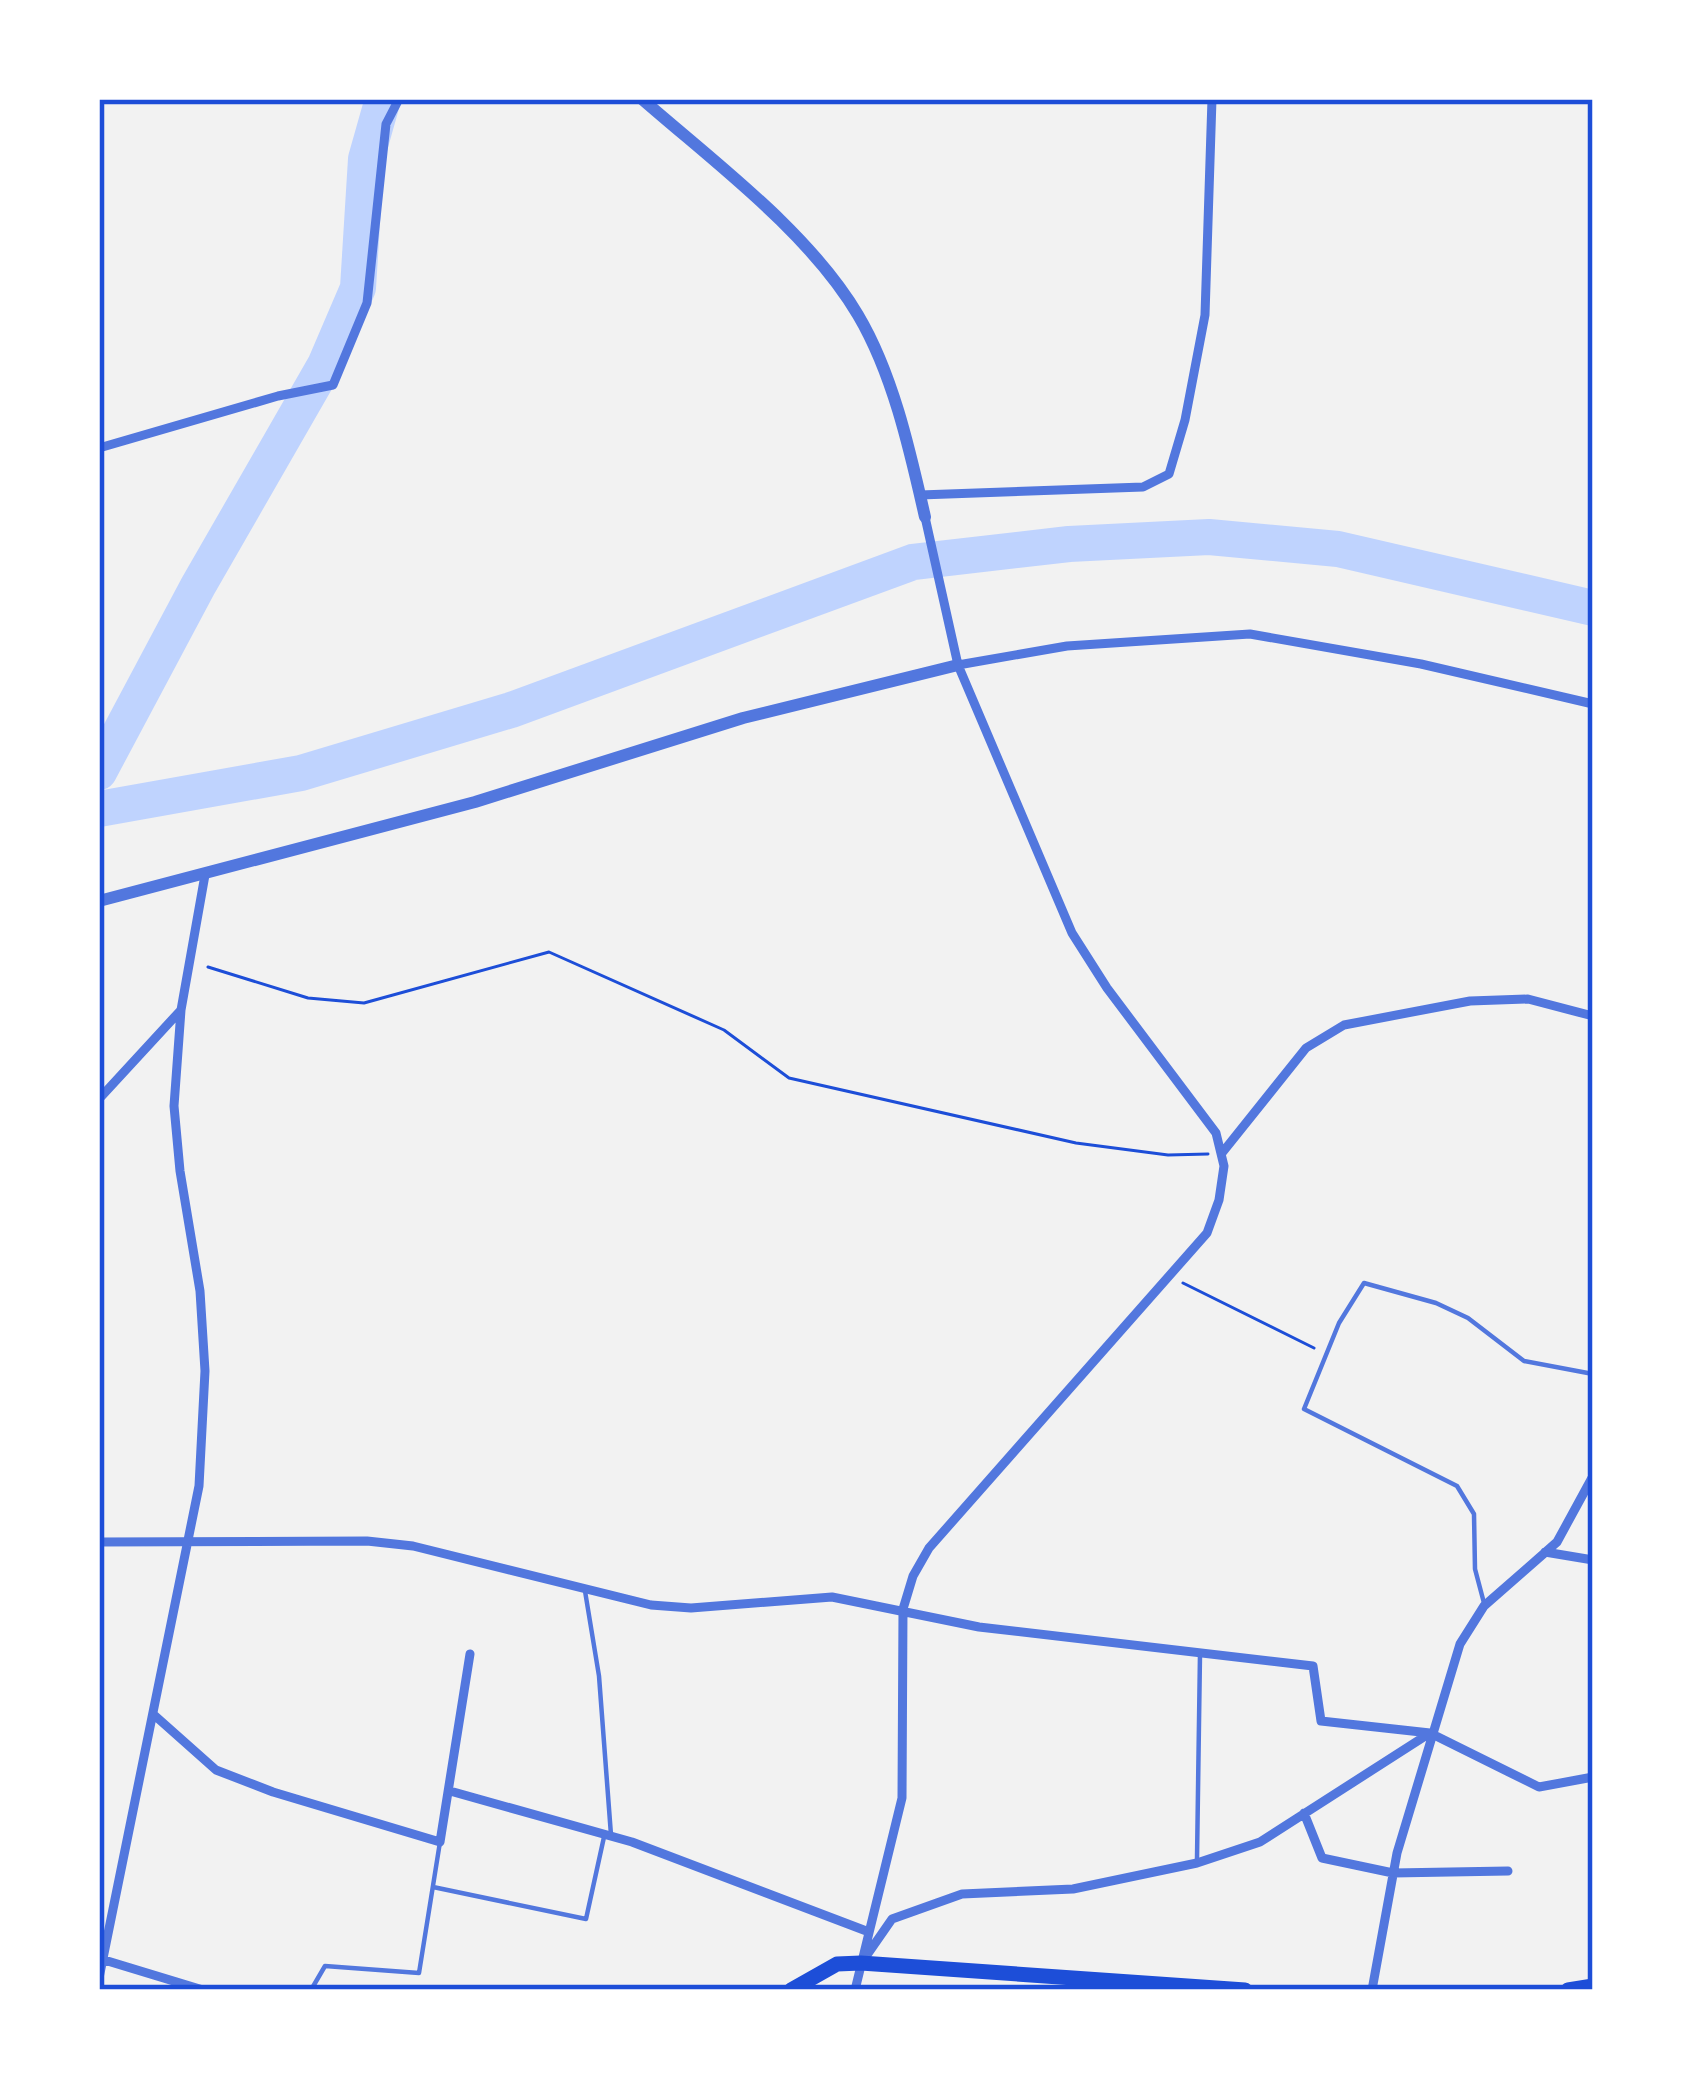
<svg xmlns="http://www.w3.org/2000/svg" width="1692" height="2089" viewBox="0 0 1692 2089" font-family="'Archivo Narrow',sans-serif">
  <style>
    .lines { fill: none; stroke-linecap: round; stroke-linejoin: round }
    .river { stroke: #bfd3fe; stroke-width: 36 }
    .path { stroke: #1d4ed8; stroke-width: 3 }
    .service { stroke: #5277de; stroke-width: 4.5 }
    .minor { stroke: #5277de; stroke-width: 9 }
    .tertiary { stroke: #5277de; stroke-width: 12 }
    .primary { stroke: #1d4ed8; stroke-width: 15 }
    .neatline { fill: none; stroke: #1d4ed8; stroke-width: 4.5 }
  </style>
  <rect width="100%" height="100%" fill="#f2f2f2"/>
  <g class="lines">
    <!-- river -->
    <path class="river" d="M 99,772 L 198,586 L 325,365 L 358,288 L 366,159 L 383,99
      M 99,809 L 301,773 L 511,710 L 913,562 L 1069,544 L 1209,537 L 1338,549 L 1593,608"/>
    <!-- path -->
    <path class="path" d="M 208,967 L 308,998 L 364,1003 L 549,952 L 724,1030 L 789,1078 L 1076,1143 L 1168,1155 L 1208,1154
      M 1183,1283 L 1314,1348"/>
    <!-- service -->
    <path class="service" d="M 585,1591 L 599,1676 L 611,1835
      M 1484,1603 L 1475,1569 L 1474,1514 L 1457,1486 L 1304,1409 L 1339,1323 L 1364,1283 L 1436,1303 L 1468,1318 L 1524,1361 L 1593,1374
      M 1197,1859 L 1200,1654
      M 433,1887 L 586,1919 L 604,1837
      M 311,1990 L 325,1966 L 419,1973 L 440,1842"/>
    <!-- minor -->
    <path class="minor" d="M 99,448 L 278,396 L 333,385 L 367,303 L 386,124 L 399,99
      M 920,495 L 1143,487 L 1169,474 L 1185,420 L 1205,315 L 1212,99
      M 958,665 L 1067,646 L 1250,634 L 1421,664 L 1593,704
      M 99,1099 L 181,1010
      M 1222,1153 L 1306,1048 L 1344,1025 L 1470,1001 L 1528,999 L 1593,1016
      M 99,1542 L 367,1541 L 413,1546 L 651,1605 L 691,1608 L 832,1597 L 979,1627 L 1313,1666 L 1321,1721 L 1430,1733 L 1539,1787 L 1593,1777
      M 1545,1552 L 1593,1560
      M 153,1714 L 216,1770 L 273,1792 L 440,1842 L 470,1654
      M 450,1791 L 632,1842 L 869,1932
      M 1304,1813 L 1322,1858 L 1393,1873 L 1508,1871
      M 867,1955 L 892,1919 L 962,1894 L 1073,1889 L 1197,1863 L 1260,1842 L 1430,1733
      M 101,1959 L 203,1990
      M 99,1978 L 199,1486 L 205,1371 L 200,1291 L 180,1171 L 174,1106 L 181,1010 L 205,875
      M 855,1990 L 902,1798 L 903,1609 L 913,1576 L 929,1548 L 1207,1233 L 1219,1200 L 1224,1166 L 1216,1133 L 1107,988 L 1072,933 L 958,665 L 925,517
      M 1372,1990 L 1397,1853 L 1460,1644 L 1484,1606 L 1557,1542 L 1593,1476"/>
    <!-- tertiary -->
    <path class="tertiary" d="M 642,99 C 714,162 809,232 858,315 C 893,374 910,451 925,517
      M 99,901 L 475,802 L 743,718 L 958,665"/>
    <!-- primary -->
    <path class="primary" d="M 791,1990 L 837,1964 L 861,1963 L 1245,1990
      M 1568,1990 L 1593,1986"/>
  </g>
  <!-- border -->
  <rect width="1692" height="2089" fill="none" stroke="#ffffff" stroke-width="204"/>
  <rect x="102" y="102" width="1488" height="1885" class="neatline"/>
</svg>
